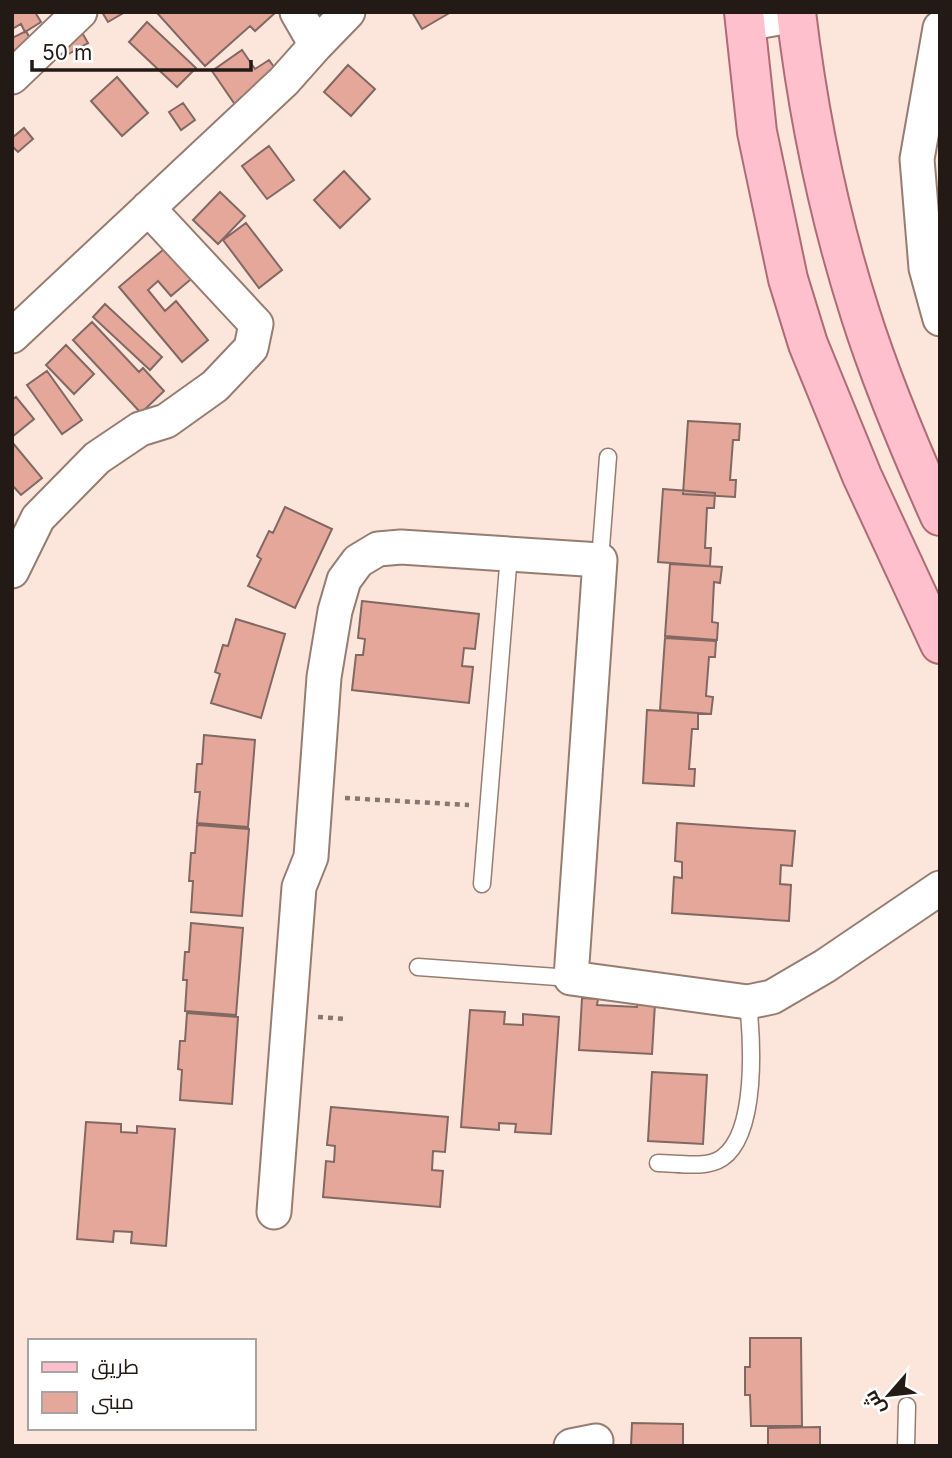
<svg xmlns="http://www.w3.org/2000/svg" width="952" height="1458" viewBox="0 0 952 1458" font-family="Inter,Cairo,sans-serif">
  <style>
    .building { fill: #e4a79a; stroke: #826862; stroke-width: 2 }
    .lines { fill: none; stroke-linecap: round; stroke-linejoin: round }
    .lane-casing { stroke: #967d72; stroke-width: 19 }
    .street-casing { stroke: #967d72; stroke-width: 37 }
    .primary-casing { stroke: #af6b76; stroke-width: 42 }
    .path { stroke: #877870; stroke-width: 4.5; stroke-dasharray: 5 5; stroke-linecap: butt }
    .lane { stroke: #fff; stroke-width: 16 }
    .street { stroke: #fff; stroke-width: 33 }
    .primary { stroke: #fdc0cc; stroke-width: 38 }
  </style>
  <rect width="100%" height="100%" fill="#fce5db"/>
  <!-- building -->
  <path class="building" d="M 12,12 L 35,12 L 41,22 L 25,32 L 21,24 L 12,29 Z
    M 102,12 L 125,12 L 108,22 Z
    M 161,12 L 276,12 L 255,31 L 250,26 L 205,66 L 158,14 Z
    M 412,12 L 451,12 L 422,29 Z
    M 76,22 L 88,43 L 63,57 L 52,36 Z
    M 147,22 L 196,68 L 177,87 L 129,42 Z
    M 26,31 L 37,52 L 17,62 L 12,52 L 12,38 Z
    M 242,50 L 255,69 L 269,60 L 290,89 L 249,125 L 212,71 Z
    M 348,65 L 375,89 L 351,116 L 324,92 Z
    M 117,77 L 148,113 L 122,136 L 91,101 Z
    M 183,103 L 195,120 L 181,130 L 169,112 Z
    M 24,128 L 33,139 L 18,152 L 12,146 L 12,138 Z
    M 269,146 L 294,180 L 267,199 L 242,166 Z
    M 344,171 L 370,199 L 340,228 L 314,200 Z
    M 220,192 L 245,216 L 218,244 L 193,220 Z
    M 246,223 L 282,270 L 259,288 L 223,240 Z
    M 170,244 L 196,275 L 171,296 L 158,281 L 148,290 L 165,311 L 176,301 L 208,340 L 182,362 L 119,287 Z
    M 105,304 L 162,357 L 150,370 L 93,317 Z
    M 92,322 L 139,372 L 143,368 L 164,391 L 141,413 L 73,340 Z
    M 66,345 L 94,374 L 74,394 L 46,365 Z
    M 47,371 L 82,420 L 62,434 L 27,385 Z
    M 16,397 L 34,419 L 12,437 L 12,400 Z
    M 688,421 L 740,424 L 739,440 L 733,440 L 730,480 L 736,480 L 735,497 L 683,494 Z
    M 12,442 L 42,478 L 21,495 L 12,485 Z
    M 663,489 L 715,493 L 714,508 L 707,508 L 705,548 L 711,548 L 710,566 L 658,562 Z
    M 285,507 L 332,529 L 295,608 L 248,586 L 261,559 L 257,556 L 269,531 L 273,533 Z
    M 670,564 L 722,567 L 720,583 L 714,582 L 712,622 L 718,623 L 717,640 L 665,636 Z
    M 362,601 L 479,614 L 475,649 L 464,648 L 462,666 L 473,667 L 469,703 L 352,690 L 356,655 L 363,655 L 365,639 L 358,638 Z
    M 236,619 L 285,634 L 261,718 L 211,703 L 220,674 L 215,672 L 223,645 L 228,646 Z
    M 665,638 L 716,641 L 715,657 L 709,657 L 706,696 L 713,697 L 711,714 L 660,710 Z
    M 647,710 L 698,713 L 698,729 L 692,729 L 689,769 L 695,769 L 694,786 L 643,783 Z
    M 204,735 L 255,740 L 248,827 L 197,823 L 200,792 L 195,792 L 197,764 L 202,764 Z
    M 677,823 L 795,831 L 792,866 L 781,865 L 780,884 L 791,885 L 789,921 L 672,913 L 674,877 L 682,878 L 682,862 L 675,861 Z
    M 197,825 L 249,829 L 242,916 L 191,912 L 193,881 L 189,881 L 191,853 L 195,853 Z
    M 191,923 L 243,928 L 236,1015 L 185,1011 L 187,980 L 183,980 L 185,952 L 189,952 Z
    M 582,998 L 598,999 L 597,1005 L 637,1007 L 638,1001 L 655,1003 L 652,1054 L 579,1050 Z
    M 470,1010 L 505,1012 L 504,1024 L 523,1025 L 523,1014 L 559,1017 L 551,1134 L 515,1132 L 516,1124 L 499,1123 L 499,1130 L 461,1127 Z
    M 187,1013 L 238,1017 L 232,1104 L 180,1100 L 182,1070 L 178,1069 L 180,1041 L 185,1041 Z
    M 652,1072 L 707,1075 L 703,1144 L 648,1141 Z
    M 331,1107 L 448,1117 L 445,1152 L 433,1151 L 432,1170 L 443,1171 L 440,1207 L 323,1197 L 326,1161 L 334,1162 L 335,1146 L 327,1145 Z
    M 86,1122 L 121,1124 L 121,1132 L 137,1133 L 137,1126 L 175,1129 L 166,1246 L 131,1243 L 132,1232 L 114,1231 L 113,1242 L 77,1239 Z
    M 750,1338 L 801,1338 L 802,1426 L 751,1426 L 750,1395 L 745,1395 L 745,1367 L 750,1367 Z
    M 632,1423 L 683,1424 L 683,1446 L 631,1446 Z
    M 820,1427 L 820,1446 L 768,1446 L 768,1428 Z"/>
  <g class="lines">
    <!-- lane casing -->
    <g class="lane-casing">
      <path id="lane" d="M 600,560 L 608,457
        M 482,884 L 509,554
        M 418,967 L 571,978
        M 658,1163 C 677,1163 706,1169 722,1158 C 758,1133 752,1040 748,1002
        M 906,1446 L 907,1406"/>
    </g>
    <!-- street casing -->
    <g class="street-casing">
      <path id="street" d="M 297,12 L 316,45 L 348,12
        M 745,24 L 796,15 L 797,12
        M 940,28 L 917,159 L 926,268 L 940,319
        M 12,77 L 80,12
        M 12,336 L 284,81 L 316,45
        M 12,571 L 38,518 L 97,458 L 140,429 L 166,421 L 215,386 L 251,348 L 256,324 L 148,208
        M 274,1212 L 299,887 L 311,857 L 324,677 L 335,611 L 344,580 L 358,561 L 378,549 L 401,547 L 600,560 L 571,978 L 748,1002 L 772,997 L 825,966 L 940,888
        M 571,1446 L 596,1441"/>
    </g>
    <!-- primary casing -->
    <g class="primary-casing">
      <path id="primary" d="M 744,12 L 757,132 L 788,279 L 808,344 L 862,476 L 940,644
        M 796,12 C 808,113 829,216 860,313 C 882,383 910,449 940,516"/>
    </g>
    <!-- path -->
    <path class="path" d="M 345,798 L 469,805
      M 318,1017 L 346,1019"/>
    <!-- lane -->
    <use href="#lane" class="lane"/>
    <!-- street -->
    <use href="#street" class="street"/>
    <!-- primary -->
    <use href="#primary" class="primary"/>
  </g>
  <!-- border -->
  <rect width="952" height="1458" fill="none" stroke="#231a15" stroke-width="28"/>
  <!-- legend -->
  <rect x="28" y="1339" width="228" height="91" fill="#ffffff" stroke="#a7a3a1" stroke-width="2"/>
  <rect x="42" y="1362" width="35" height="10" fill="#fdc0cc" stroke="#a7a3a1" stroke-width="2"/>
  <text x="91" y="1374" font-size="21" fill="#231a15">طريق</text>
  <rect x="42" y="1392" width="35" height="21" fill="#e4a79a" stroke="#a7a3a1" stroke-width="2"/>
  <text x="91" y="1409" font-size="21" fill="#231a15">مبنى</text>
  <!-- north arrow -->
  <g transform="translate(889 1395) rotate(242)" stroke="#ffffff" stroke-width="5" paint-order="stroke">
  <path d="M0-5L12 26L0 18L-12 26Z" fill="#231a15"/>
  <text y="-10" font-size="19" font-weight="bold" text-anchor="middle" fill="#231a15">ش</text>
  </g>
  <!-- scale -->
  <path d="M32 60v10h219v-10" fill="none" stroke="#231a15" stroke-width="3.5"/>
  <text x="42" y="60" font-size="21" fill="#231a15" stroke="#ffffff" stroke-width="5" paint-order="stroke">50 m</text>
</svg>
